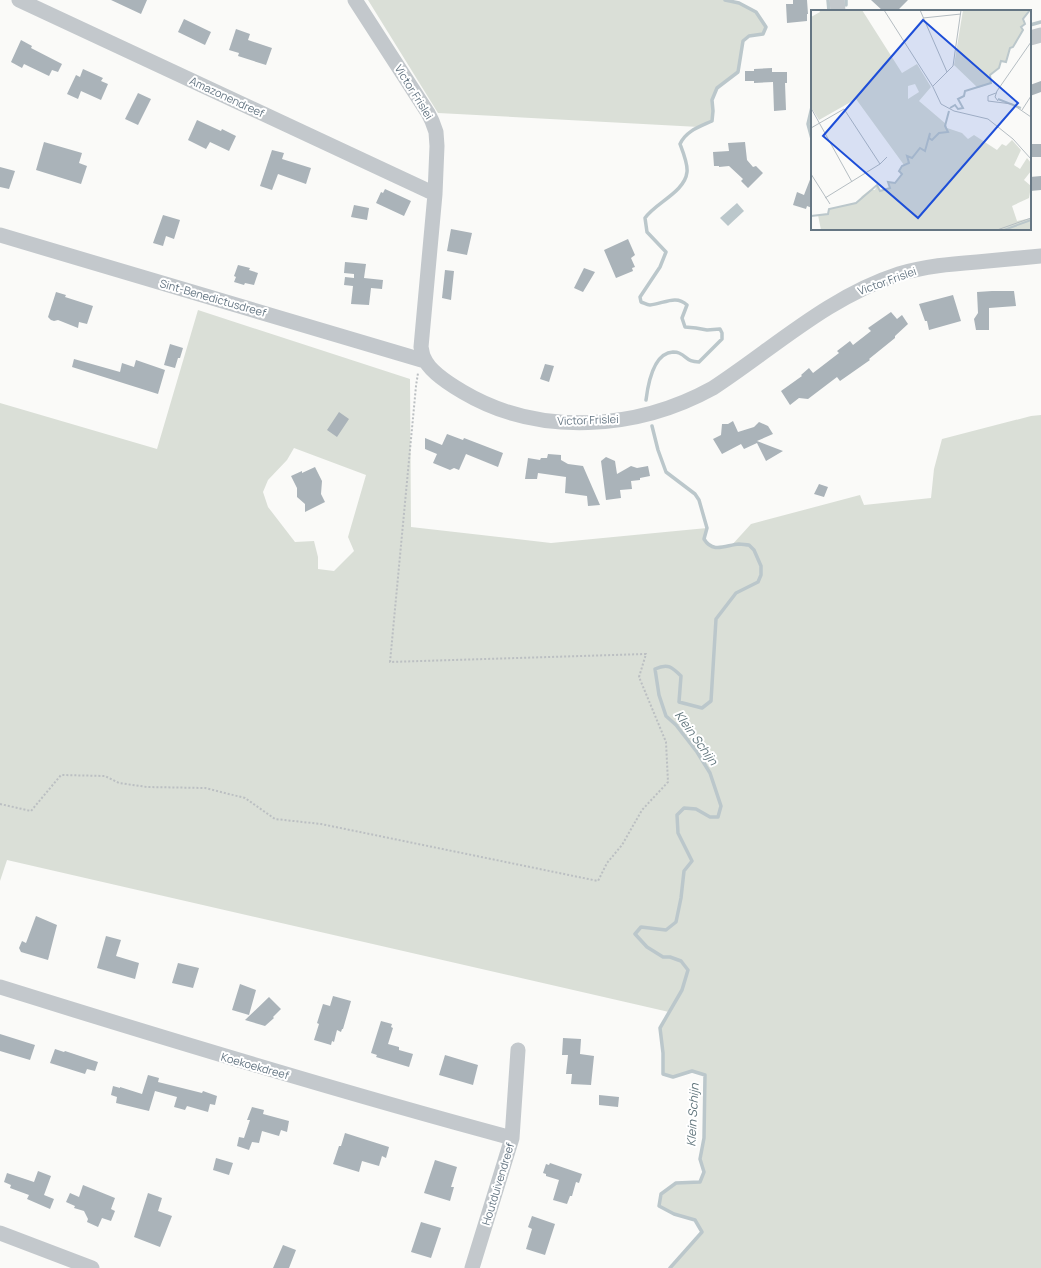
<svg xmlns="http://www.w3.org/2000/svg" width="1041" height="1268" viewBox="0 0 1041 1268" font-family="Manrope,sans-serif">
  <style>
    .green { fill: #dadfd7; fill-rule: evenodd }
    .water { fill: #bbc7cb }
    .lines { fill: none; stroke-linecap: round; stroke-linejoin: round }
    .stream { stroke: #bbc7cb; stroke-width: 3.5 }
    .building { fill: #aab3b9 }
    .path { stroke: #bbbfc2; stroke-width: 2; stroke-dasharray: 2 2; stroke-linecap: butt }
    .minor { stroke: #c3c8cc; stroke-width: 15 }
    .labels { text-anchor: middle; stroke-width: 4; stroke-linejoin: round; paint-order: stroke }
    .street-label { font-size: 11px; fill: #657683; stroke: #fff }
    .water-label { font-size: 12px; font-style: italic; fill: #60757c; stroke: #fff }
    .inset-river { fill: none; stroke: #bbc7cb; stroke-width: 2 }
    .inset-road { fill: none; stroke: #b5bdc2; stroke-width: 1 }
    .view { fill: #1d4ed8; fill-opacity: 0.15; stroke: #1d4ed8; stroke-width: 2 }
    .inset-edge { fill: none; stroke: #657683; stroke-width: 2 }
  </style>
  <rect width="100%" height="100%" fill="#fafaf8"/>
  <!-- green -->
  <path class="green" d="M 368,0 L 725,0 L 739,3 L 756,12 L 766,27 L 763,34 L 749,36 L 743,41 L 738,72 L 717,88 L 712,100 L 713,111 L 712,121 L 699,127 L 438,113 Z
    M 198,310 L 410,379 L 411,527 L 551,543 L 707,528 L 704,539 C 710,549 720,548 731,546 L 751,524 L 860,495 L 864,505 L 931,498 L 934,469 L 942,439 L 1031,416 L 1041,415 L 1041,1268 L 670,1268 L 702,1232 L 695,1220 L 674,1214 L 659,1206 L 661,1194 L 676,1183 L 700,1182 L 704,1172 L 700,1159 L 704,1138 L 705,1075 L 692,1071 L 673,1077 L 663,1074 L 663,1053 L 660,1028 L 669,1012 L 7,860 L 0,881 L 0,403 L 157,449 ZM 294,448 L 366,475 L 348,537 L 354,551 L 334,571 L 318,569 L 318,557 L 314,541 L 295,542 L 268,507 L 263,492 L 268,480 L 287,460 Z"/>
  <!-- water -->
  <path class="water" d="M 737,203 L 744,211 L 728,226 L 720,218 Z"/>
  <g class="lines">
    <!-- stream -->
    <path class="stream" d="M 828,0 L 829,11
      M 846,0 L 846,5
      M 1030,25 L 1041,22
      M 812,107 L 808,124 L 812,139
      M 646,400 C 648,384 653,353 673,352 C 676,352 677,352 679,353 C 688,357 687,362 699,362 L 722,339 L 722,333 L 720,329 L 707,330 L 696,328 L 685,327 L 682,318 L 687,305 C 676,294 663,304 650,305 C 647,305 644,303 641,302 L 640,297 L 660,267 L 666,252 L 647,232 L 645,218 C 655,203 685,192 687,172 C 688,164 683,152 680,144 C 686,131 699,127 712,121 L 713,111 L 712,100 L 717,88 L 738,72 L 743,41 L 749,36 L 763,34 L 766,27 L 756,12 L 739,3 L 725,0
      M 652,426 L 658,450 L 666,472 L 695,494 L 699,500 L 707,528 L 704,539 C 713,554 726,545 739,544 C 742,544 746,545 749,545 L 754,550 L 761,566 L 761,575 L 758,582 L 736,593 L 716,619 L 711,701 L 702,708 L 679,702 L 681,676 C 672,667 668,663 655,669 L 659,695 L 666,716 L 676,725 L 697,752 L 710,773 L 721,806 L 718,817 L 710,817 L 696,809 L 684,808 L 677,815 L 678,833 L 692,861 L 684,871 L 681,898 L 676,922 L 666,930 L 641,927 L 635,934 L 647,947 L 663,957 L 670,957 L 681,961 L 688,970 L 682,990 L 660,1028 L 663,1053 L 663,1074 L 673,1077 L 692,1071 L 705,1075 L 704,1138 L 700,1159 L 704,1172 L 700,1182 L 676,1183 L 661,1194 L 659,1206 L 674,1214 L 695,1220 L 702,1232 L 670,1268"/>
  </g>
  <!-- building -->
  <path class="building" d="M 111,0 L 147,0 L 141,14 Z
    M 793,0 L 807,0 L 808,14 L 807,14 L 807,21 L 787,23 L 786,4 L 793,4 Z
    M 871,0 L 908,0 L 897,11 L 883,11 Z
    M 184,19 L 211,32 L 205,45 L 178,32 Z
    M 236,29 L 250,34 L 248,40 L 272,48 L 266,65 L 238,56 L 239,53 L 229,50 Z
    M 21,40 L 32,46 L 31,48 L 62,64 L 58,72 L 52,70 L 49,76 L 24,64 L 22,68 L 11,62 Z
    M 772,68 L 772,72 L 787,72 L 787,83 L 785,83 L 786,110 L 774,111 L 773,82 L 754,83 L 754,81 L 745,81 L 745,71 L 754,71 L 754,69 Z
    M 83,69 L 103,78 L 101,81 L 108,84 L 101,100 L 81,91 L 78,99 L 67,94 L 76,75 L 80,77 Z
    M 1041,81 L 1041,92 L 1030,96 L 1030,85 Z
    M 138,93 L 151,99 L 138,125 L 125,119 Z
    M 197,120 L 221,131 L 222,129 L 236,136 L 229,151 L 210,142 L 206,149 L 188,140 Z
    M 44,142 L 82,153 L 79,163 L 87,166 L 81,184 L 36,170 Z
    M 745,142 L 747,160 L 753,167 L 756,166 L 763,173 L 748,188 L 741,181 L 743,179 L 729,166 L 719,167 L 719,166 L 714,166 L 713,152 L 729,151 L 728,143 Z
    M 1030,144 L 1041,144 L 1041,157 L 1030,157 Z
    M 272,150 L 284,153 L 282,159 L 311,168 L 306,184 L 278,174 L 272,190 L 260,186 Z
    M 0,167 L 15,171 L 9,189 L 0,187 Z
    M 1041,176 L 1041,190 L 1030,191 L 1030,177 Z
    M 811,177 L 812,177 L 812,208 L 807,206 L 806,209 L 793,205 L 797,192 L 804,195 Z
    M 385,189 L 411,201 L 404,216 L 376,203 L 381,192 L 383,193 Z
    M 354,205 L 369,208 L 367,220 L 351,217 Z
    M 163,215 L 180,220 L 174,239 L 166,236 L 163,246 L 153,243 Z
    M 451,229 L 472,233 L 467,255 L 447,251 Z
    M 628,239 L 635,255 L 631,258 L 635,267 L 632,268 L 633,271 L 616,278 L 604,250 Z
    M 345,262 L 366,264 L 364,278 L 383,280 L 382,289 L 371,288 L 369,305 L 351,304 L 353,286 L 344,285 L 345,277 L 354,278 L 354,274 L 344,273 Z
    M 238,265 L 250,268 L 249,270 L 258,273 L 254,285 L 245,283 L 244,285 L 234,282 L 236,277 L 234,276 Z
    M 584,268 L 595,272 L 583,292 L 574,288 Z
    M 445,270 L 454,271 L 451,300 L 442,298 Z
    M 992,291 L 1014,291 L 1016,306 L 989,308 L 989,330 L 976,330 L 974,319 L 978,313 L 977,292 Z
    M 56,292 L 66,295 L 65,297 L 93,306 L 87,324 L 79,322 L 78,328 L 58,320 L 54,321 L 51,320 L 48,317 Z
    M 953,295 L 961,321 L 929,330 L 927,321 L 925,321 L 919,304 Z
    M 891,312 L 897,319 L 902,315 L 908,324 L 895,336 L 895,338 L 869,359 L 870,360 L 840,381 L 837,377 L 808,399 L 799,398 L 790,405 L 781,391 L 802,376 L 801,375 L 809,368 L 813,373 L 839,353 L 837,351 L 850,341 L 853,345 L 871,331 L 868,328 Z
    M 170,344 L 183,348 L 180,358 L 178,358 L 175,368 L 164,365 Z
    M 74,359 L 120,372 L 122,363 L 134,367 L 136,360 L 165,370 L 158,394 L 72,367 Z
    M 545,364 L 554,366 L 549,382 L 540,379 Z
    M 339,412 L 349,419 L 337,437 L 327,430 Z
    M 733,421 L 738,432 L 754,427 L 759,422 L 768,426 L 773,434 L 757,441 L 783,451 L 766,461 L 757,443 L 744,449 L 741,444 L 722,454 L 713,439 L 721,435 L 722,424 L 728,424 Z
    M 447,434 L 463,440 L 464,438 L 503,453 L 498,467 L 466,454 L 459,470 L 454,468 L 450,470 L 433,463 L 437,454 L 425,449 L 425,438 L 442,445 Z
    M 548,454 L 561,455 L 561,460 L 568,464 L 583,466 L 600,505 L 588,506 L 587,496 L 565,493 L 566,477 L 538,473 L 537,479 L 525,479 L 528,458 L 540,460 L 541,458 L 547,458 Z
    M 606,457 L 615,461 L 617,474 L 631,466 L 637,468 L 648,466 L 650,476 L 640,478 L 640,480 L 631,481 L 632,489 L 620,490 L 621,498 L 606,500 L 601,461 Z
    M 315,467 L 322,481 L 321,494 L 325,502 L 305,512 L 305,504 L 297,497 L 297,488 L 291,476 L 302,471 L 302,473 Z
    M 819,484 L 828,487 L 824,497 L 814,494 Z
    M 36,916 L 57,925 L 48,960 L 21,952 L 19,948 L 22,941 L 26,943 Z
    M 106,936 L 121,940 L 116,956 L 139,963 L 135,979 L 97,968 Z
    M 178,963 L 199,968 L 193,988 L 172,983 Z
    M 240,984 L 256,990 L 249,1015 L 232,1010 Z
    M 333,996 L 351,1001 L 343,1029 L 342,1029 L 341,1032 L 337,1030 L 334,1042 L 332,1041 L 331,1045 L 314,1040 L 319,1024 L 317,1023 L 323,1004 L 330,1006 Z
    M 269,997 L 281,1009 L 273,1017 L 274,1018 L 265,1026 L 245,1020 Z
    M 381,1021 L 392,1024 L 391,1027 L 393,1028 L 388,1044 L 399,1047 L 399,1050 L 413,1054 L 409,1067 L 376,1057 L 377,1055 L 371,1053 Z
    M 0,1034 L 35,1045 L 30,1060 L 0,1051 Z
    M 563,1038 L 581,1039 L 580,1054 L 594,1056 L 591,1085 L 571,1084 L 572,1074 L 566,1074 L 568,1055 L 562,1055 Z
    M 55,1049 L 64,1052 L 65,1051 L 98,1062 L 95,1071 L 87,1069 L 85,1074 L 50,1063 Z
    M 445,1055 L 478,1065 L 473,1085 L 439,1075 Z
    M 148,1075 L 159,1078 L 158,1082 L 202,1093 L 203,1091 L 217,1096 L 215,1105 L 210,1104 L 208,1112 L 187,1106 L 185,1110 L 174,1107 L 177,1097 L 155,1091 L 149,1111 L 116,1103 L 117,1097 L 111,1095 L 113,1086 L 120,1088 L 120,1087 L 142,1094 Z
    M 599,1095 L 619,1097 L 618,1107 L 599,1105 Z
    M 252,1107 L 264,1110 L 263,1114 L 289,1121 L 287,1132 L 281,1130 L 279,1136 L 262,1131 L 259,1143 L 252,1142 L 249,1150 L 237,1146 L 239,1137 L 244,1138 L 250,1120 L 247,1120 Z
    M 345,1133 L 389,1147 L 386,1158 L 382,1156 L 379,1166 L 362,1161 L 359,1172 L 333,1164 L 339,1146 L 341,1146 Z
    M 216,1158 L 233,1163 L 229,1175 L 213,1170 Z
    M 435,1160 L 457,1167 L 451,1187 L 454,1187 L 450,1201 L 424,1193 Z
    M 550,1163 L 582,1174 L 579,1183 L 576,1182 L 572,1196 L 570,1196 L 567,1204 L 553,1200 L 559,1180 L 546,1176 L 546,1174 L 543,1173 L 546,1164 L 549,1165 Z
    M 38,1171 L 51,1176 L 44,1195 L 54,1199 L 50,1209 L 27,1199 L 29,1195 L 10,1188 L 11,1185 L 4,1182 L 7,1173 L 34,1182 Z
    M 83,1185 L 115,1198 L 111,1209 L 115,1211 L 111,1221 L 102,1218 L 98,1227 L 87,1222 L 88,1219 L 84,1211 L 74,1208 L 75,1206 L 66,1202 L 70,1193 L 79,1197 Z
    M 148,1193 L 162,1198 L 158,1211 L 172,1216 L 160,1247 L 134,1237 Z
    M 532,1216 L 555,1224 L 545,1255 L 526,1249 L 532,1229 L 528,1227 Z
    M 421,1222 L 441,1228 L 431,1258 L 411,1252 Z
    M 283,1245 L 296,1250 L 289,1268 L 273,1268 Z"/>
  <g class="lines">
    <!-- path -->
    <path class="path" d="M 0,804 L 31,811 L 61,775 L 105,776 L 119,783 L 147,787 L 205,788 L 245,798 L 275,819 L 321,824 L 598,881 L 607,863 L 622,845 L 642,810 L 668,782 L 666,742 L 639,677 L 646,654 L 390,662 L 416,386 L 418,373"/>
    <!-- minor -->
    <path class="minor" d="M 19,0 L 435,194
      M 355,0 L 428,113 L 432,121 L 436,132 L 437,146 L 435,194 L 421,347 C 422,350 422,355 424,358 C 429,371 451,385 463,392 C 539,437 637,430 713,388 C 774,348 828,297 899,274 C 925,266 951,264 977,262 C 999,260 1020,258 1041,256
      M 837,0 L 838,11
      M 1030,38 L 1041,35
      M 0,235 L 425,361
      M 0,987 C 170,1040 340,1092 512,1138
      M 0,1233 L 92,1268
      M 472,1268 L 512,1138 L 518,1050"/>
  </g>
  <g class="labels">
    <!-- street labels -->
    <g class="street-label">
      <text transform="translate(414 92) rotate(58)" y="4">Victor Frislei</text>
      <text transform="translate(227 97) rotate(25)" y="4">Amazonendreef</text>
      <text transform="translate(887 281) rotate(-20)" y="4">Victor Frislei</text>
      <text transform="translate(213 298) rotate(16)" y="4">Sint-Benedictusdreef</text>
      <text transform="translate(588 420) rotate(-2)" y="4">Victor Frislei</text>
      <text transform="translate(255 1066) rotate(16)" y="4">Koekoekdreef</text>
      <text transform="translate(498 1184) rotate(-73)" y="4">Houtduivendreef</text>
    </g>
    <!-- water labels -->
    <g class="water-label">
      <text transform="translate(696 738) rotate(54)" y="4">Klein Schijn</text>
      <text transform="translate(693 1115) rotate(-87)" y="4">Klein Schijn</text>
    </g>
  </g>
  <!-- overview -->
  <g transform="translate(811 10)">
    <rect width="220" height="220" fill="#fafaf8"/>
    <path d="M 8,0 L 51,0 L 91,63 L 106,54 L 120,77 L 108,91 L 135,114 L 136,118 L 151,123 L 157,129 L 163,125 L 186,140 L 191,134 L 195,136 L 201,130 L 210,140 L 203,155 L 209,159 L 216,148 L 220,153 L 220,161 L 213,170 L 220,176 L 218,188 L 201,196 L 206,211 L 220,208 L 220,220 L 10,220 L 7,205 L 17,204 L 18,199 L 47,192 L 51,186 L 59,180 L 64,180 L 66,175 L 69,181 L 79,178 L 77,172 L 84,173 L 91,164 L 88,161 L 93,155 L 45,89 L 8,110 L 0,97 L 0,7 L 9,2 ZM 104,74 L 108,82 L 97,89 L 97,76 ZM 152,0 L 219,0 L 212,9 L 214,14 L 210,17 L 212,20 L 202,37 L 199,38 L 195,52 L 190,51 L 188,58 L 179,65 L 180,73 L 167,78 L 143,55 Z" fill="#dadfd7" fill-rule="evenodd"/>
    <path class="inset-river" d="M 187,89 L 210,98M 139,98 L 144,95 L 147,99 L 152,98 L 147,89 L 153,86 L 154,81 L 180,73 L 179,65 L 188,58 L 190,51 L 195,52 L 199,38 L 202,37 L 212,20 L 210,17 L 214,14 L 212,9 L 219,0M 0,206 L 17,204 L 18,199 L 45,193 L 66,175 L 69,181 L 79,178 L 77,172 L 84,173 L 91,164 L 88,161 L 91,156 L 98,153 L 96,146 L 101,148 L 109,138 L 114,141 L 119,123 L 118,128 L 121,130 L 128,123 L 137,122 L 134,116 L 138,101M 193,220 L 220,210"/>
    <path class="inset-road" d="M 73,0 L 122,77 L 130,94 L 143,101 L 177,109 L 202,129 L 220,149M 109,0 L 136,62M 112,8 L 150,4M 122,76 L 142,56 L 150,0M 185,83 L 177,86 L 177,91 L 201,94 L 220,107M 187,91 L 184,87 L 186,81 L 220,32M 0,98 L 41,172M 211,100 L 220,86M 0,118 L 33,99 L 69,154M 0,164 L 19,194M 14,188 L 69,154 L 76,147M 186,220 L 220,208"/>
    <path class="view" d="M 112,10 L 207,93 L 107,208 L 12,126 Z"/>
    <rect width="220" height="220" class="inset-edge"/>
  </g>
</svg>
